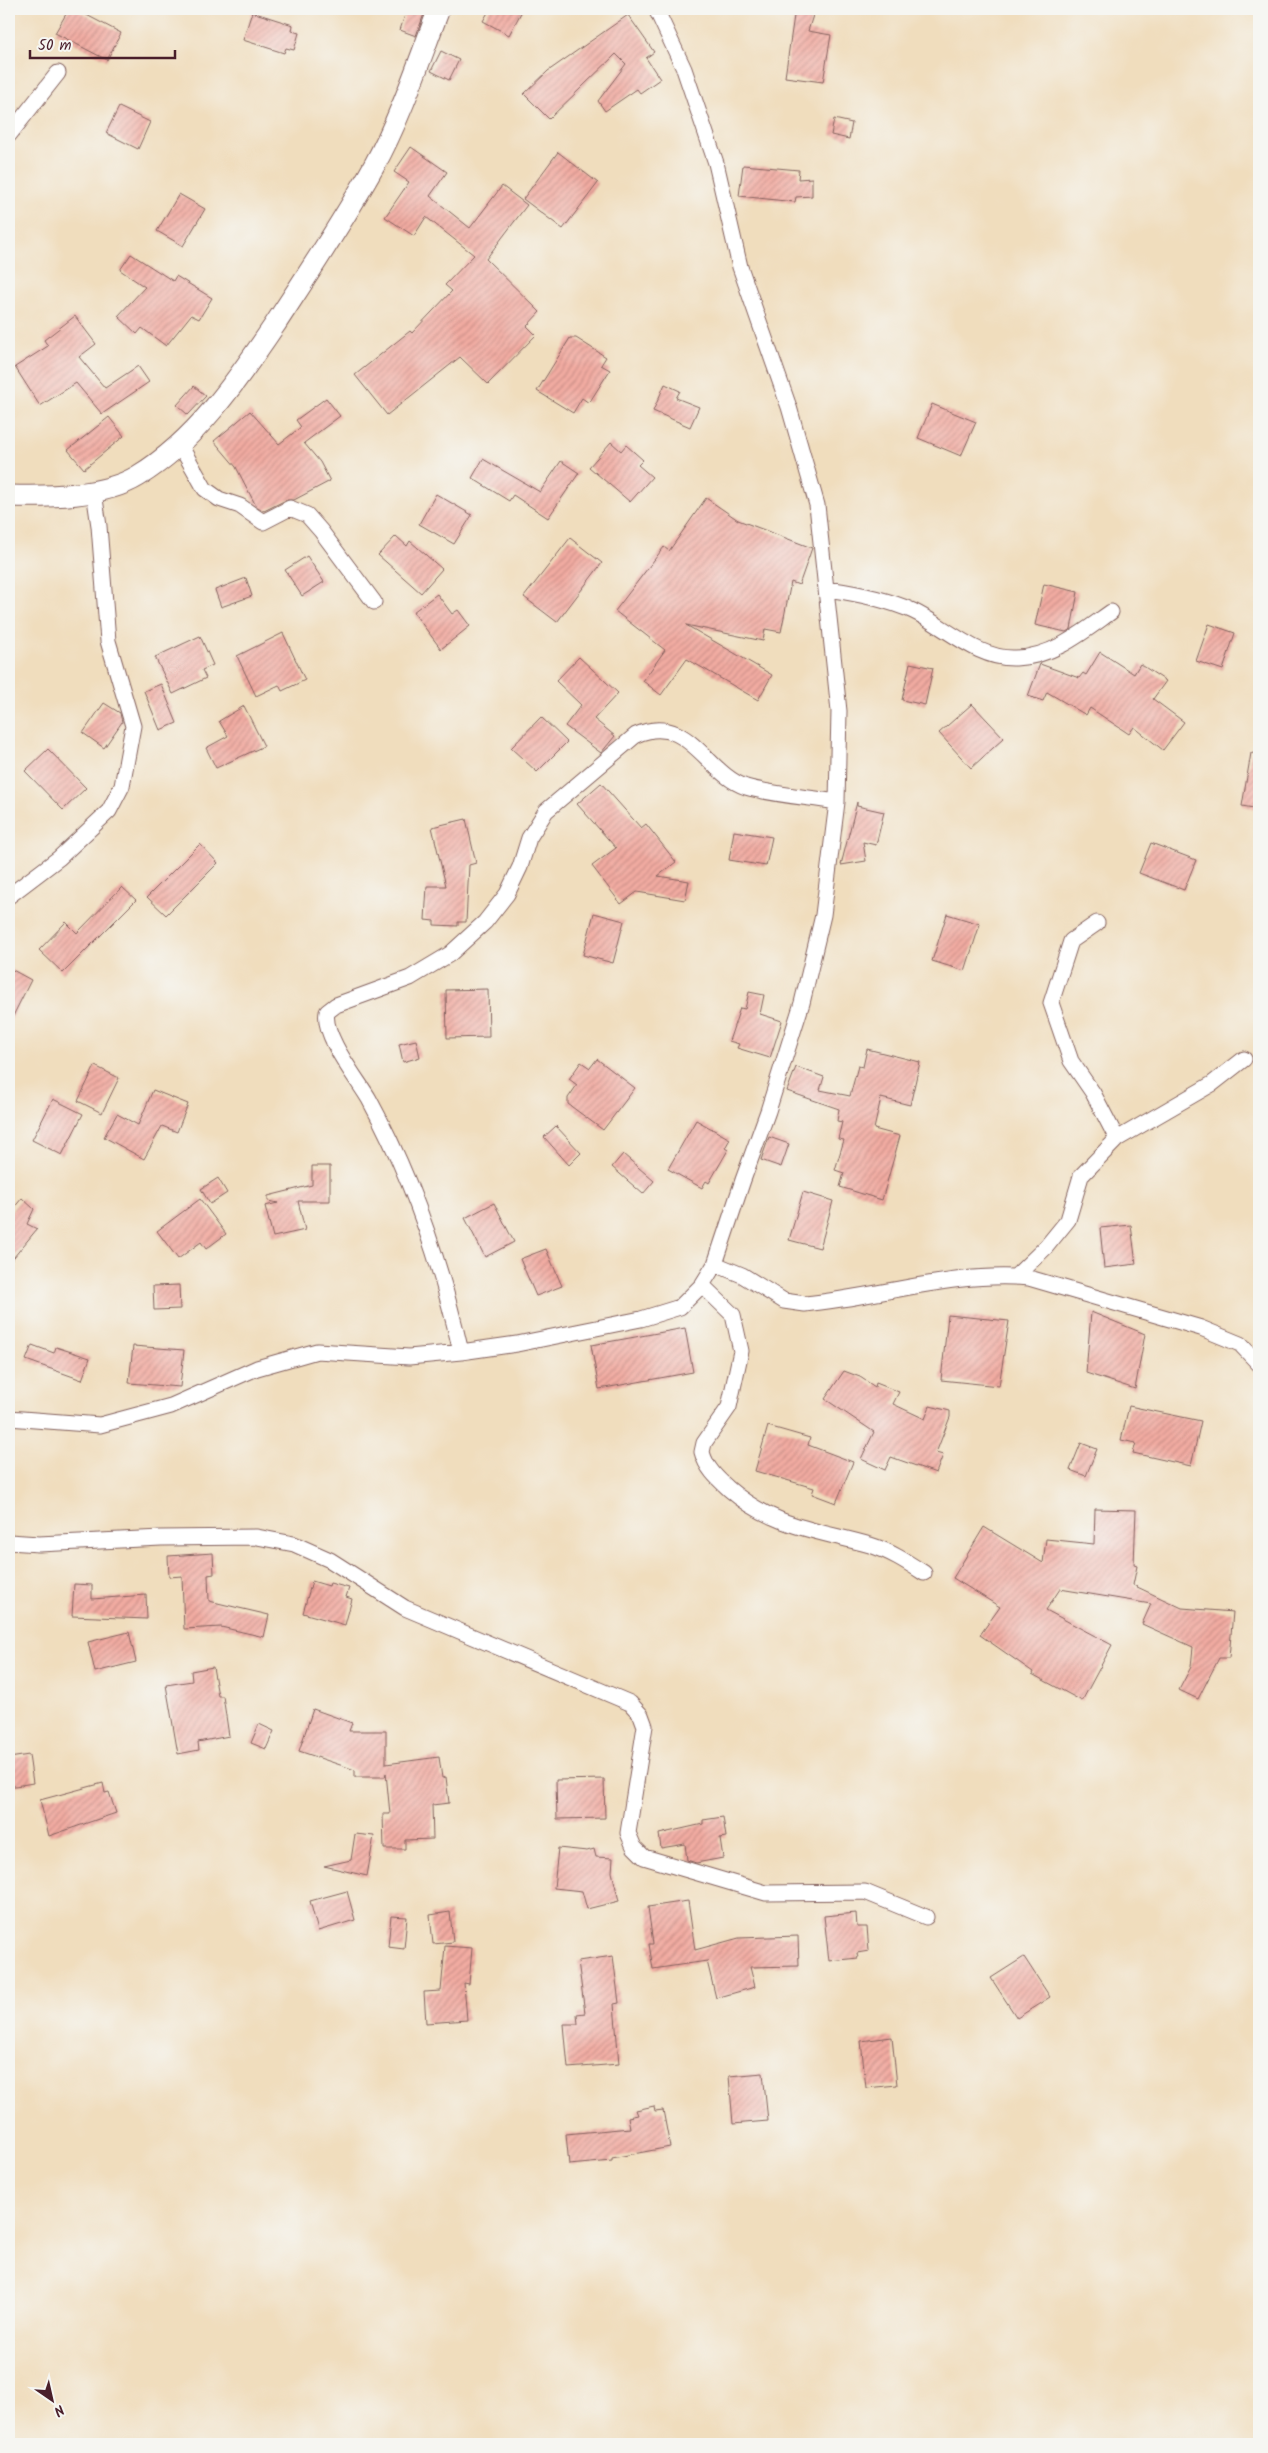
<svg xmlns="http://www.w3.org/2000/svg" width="1268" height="2453" viewBox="0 0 1268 2453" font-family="Kalam,sans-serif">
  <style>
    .building { fill: url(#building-hatch) }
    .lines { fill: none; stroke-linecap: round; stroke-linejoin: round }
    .street-casing { stroke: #84625e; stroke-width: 17 }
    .secondary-casing { stroke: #84625e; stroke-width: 23 }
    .street { stroke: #fff; stroke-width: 15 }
    .secondary { stroke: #fff; stroke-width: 21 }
  </style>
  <defs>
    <pattern id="building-hatch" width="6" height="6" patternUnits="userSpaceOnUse" patternTransform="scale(1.25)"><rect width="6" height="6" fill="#f2aca2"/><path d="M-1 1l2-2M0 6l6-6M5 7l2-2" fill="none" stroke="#c68b84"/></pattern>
  </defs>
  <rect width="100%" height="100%" fill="#f6f6f2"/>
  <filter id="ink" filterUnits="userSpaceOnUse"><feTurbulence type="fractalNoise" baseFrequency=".02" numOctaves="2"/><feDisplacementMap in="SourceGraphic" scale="10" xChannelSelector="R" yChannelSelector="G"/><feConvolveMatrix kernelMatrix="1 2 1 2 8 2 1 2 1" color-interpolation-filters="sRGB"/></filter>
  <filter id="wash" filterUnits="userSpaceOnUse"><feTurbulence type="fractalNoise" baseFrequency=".0096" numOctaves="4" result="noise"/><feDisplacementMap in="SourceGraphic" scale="20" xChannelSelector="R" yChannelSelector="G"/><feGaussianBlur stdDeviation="1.12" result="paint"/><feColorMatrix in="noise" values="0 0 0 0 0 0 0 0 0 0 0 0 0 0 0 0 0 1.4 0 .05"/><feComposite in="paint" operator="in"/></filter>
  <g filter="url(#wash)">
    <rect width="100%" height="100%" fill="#f0ddbd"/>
    <g id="blocks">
      <!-- building -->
      <path class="building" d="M 69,9 L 75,9 L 121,33 L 107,60 L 55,33 Z
        M 407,9 L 424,14 L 416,36 L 400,30 Z
        M 490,9 L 523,9 L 509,35 L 483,21 Z
        M 795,9 L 815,9 L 808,31 L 831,35 L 823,82 L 785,77 Z
        M 252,12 L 293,25 L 292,31 L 299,33 L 294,50 L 286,48 L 284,53 L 243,40 Z
        M 628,15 L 654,52 L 646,58 L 660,79 L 640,93 L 637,89 L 605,111 L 598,101 L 626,64 L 616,54 L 549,119 L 524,94 L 548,71 Z
        M 441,51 L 459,60 L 449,80 L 431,71 Z
        M 119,107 L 150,122 L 138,149 L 106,133 Z
        M 834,119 L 852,123 L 849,139 L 831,135 Z
        M 411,147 L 447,172 L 430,196 L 470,228 L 502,186 L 527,205 L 486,259 L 540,312 L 527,326 L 536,335 L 488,384 L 460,357 L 387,415 L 355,375 L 410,331 L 412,333 L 452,291 L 445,285 L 474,255 L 426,217 L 414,236 L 385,217 L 409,182 L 394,172 Z
        M 558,152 L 598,183 L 563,229 L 523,199 Z
        M 743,165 L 799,170 L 798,179 L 812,178 L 812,196 L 796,197 L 795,202 L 739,196 Z
        M 179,194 L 205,209 L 183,246 L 157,231 Z
        M 131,254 L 173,281 L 176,276 L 212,298 L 199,319 L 191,315 L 166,346 L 142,328 L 137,334 L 118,316 L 145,287 L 120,270 Z
        M 75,316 L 96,344 L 79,357 L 105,388 L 138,366 L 149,382 L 102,414 L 76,383 L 40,406 L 15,367 L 48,346 L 44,340 Z
        M 570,338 L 576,338 L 606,357 L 601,365 L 610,370 L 589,403 L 582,398 L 573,413 L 537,391 Z
        M 665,384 L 680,391 L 676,398 L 699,407 L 690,427 L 653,411 Z
        M 194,386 L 206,396 L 188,415 L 177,405 Z
        M 326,398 L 340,416 L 304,443 L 320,462 L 330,481 L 294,500 L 286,500 L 264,511 L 256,506 L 236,467 L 214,441 L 250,411 L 279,444 L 301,427 L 296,420 Z
        M 932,404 L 976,422 L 961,456 L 918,438 Z
        M 109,417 L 124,436 L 84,469 L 68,450 Z
        M 611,442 L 621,451 L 626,445 L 643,460 L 638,465 L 652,477 L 630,502 L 589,467 Z
        M 483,459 L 540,492 L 561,461 L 579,473 L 548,518 L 513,495 L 509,501 L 472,478 Z
        M 436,494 L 472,515 L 454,544 L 419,524 Z
        M 706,498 L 738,520 L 812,548 L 799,585 L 791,582 L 781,632 L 765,629 L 763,641 L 686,625 L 772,675 L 758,700 L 687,659 L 661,695 L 643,681 L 665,650 L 615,611 L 664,547 L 669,551 Z
        M 396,536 L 407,546 L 410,541 L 442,569 L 421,593 L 378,555 Z
        M 570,538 L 602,563 L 557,622 L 524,597 Z
        M 307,556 L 324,582 L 302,596 L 285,570 Z
        M 246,578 L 252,596 L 221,607 L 215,590 Z
        M 1044,584 L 1078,592 L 1071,629 L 1066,632 L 1035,625 Z
        M 437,594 L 452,614 L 458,610 L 470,626 L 441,649 L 413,612 Z
        M 1209,624 L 1235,633 L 1223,670 L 1196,661 Z
        M 283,633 L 305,680 L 282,691 L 279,685 L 256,696 L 237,656 Z
        M 200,636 L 213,665 L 202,670 L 206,678 L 173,694 L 155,657 Z
        M 1100,652 L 1134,674 L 1140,664 L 1166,681 L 1153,699 L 1184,722 L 1163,750 L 1134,727 L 1129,734 L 1090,708 L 1086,715 L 1047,692 L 1043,701 L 1028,696 L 1040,664 L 1079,678 L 1083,673 L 1086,675 Z
        M 579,657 L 618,693 L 594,719 L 615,736 L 601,753 L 565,726 L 581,705 L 556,681 Z
        M 910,663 L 933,668 L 925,705 L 902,700 Z
        M 161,684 L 177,723 L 160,730 L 144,691 Z
        M 104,703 L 120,713 L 122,722 L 104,748 L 83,733 Z
        M 972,704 L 1004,738 L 971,768 L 939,733 Z
        M 244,706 L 264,746 L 216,768 L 206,748 L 228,736 L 219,721 Z
        M 541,717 L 567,742 L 537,772 L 511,748 Z
        M 48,749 L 86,788 L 63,810 L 25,771 Z
        M 1251,753 L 1259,754 L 1259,809 L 1242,806 Z
        M 601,783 L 641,828 L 646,824 L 676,862 L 658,876 L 689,881 L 685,900 L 637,892 L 621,904 L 592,866 L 616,848 L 577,804 Z
        M 857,802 L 857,806 L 884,812 L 876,845 L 863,842 L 866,861 L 841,865 Z
        M 466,819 L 476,863 L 469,865 L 466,922 L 458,922 L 458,926 L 434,925 L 434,921 L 425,920 L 427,886 L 446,886 L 432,827 Z
        M 734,831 L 772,837 L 766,866 L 729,860 Z
        M 1151,843 L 1196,860 L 1184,890 L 1139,873 Z
        M 200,844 L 218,863 L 166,915 L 147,897 Z
        M 122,887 L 136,900 L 63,973 L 39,950 L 66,922 L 77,933 Z
        M 594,913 L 624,921 L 613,963 L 583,955 Z
        M 947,914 L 980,924 L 965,971 L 932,961 Z
        M 9,968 L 31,980 L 9,1024 Z
        M 488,989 L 489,1037 L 447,1038 L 446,990 Z
        M 749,992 L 764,995 L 760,1014 L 782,1021 L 770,1058 L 737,1048 L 739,1044 L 729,1041 L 740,1008 L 745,1009 Z
        M 416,1040 L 420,1057 L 403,1062 L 399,1044 Z
        M 867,1049 L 920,1062 L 910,1105 L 881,1098 L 874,1129 L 900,1136 L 882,1200 L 840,1187 L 844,1173 L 835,1170 L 844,1140 L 838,1139 L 842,1122 L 837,1121 L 839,1109 L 787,1091 L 796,1067 L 824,1077 L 820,1090 L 850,1096 L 858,1066 L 863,1067 Z
        M 597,1059 L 635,1088 L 603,1130 L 568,1104 L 568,1098 L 577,1085 L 569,1079 L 581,1062 L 590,1068 Z
        M 95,1066 L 119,1078 L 102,1113 L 78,1101 Z
        M 153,1090 L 188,1104 L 177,1132 L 162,1126 L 144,1159 L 104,1137 L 117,1114 L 138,1125 Z
        M 53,1099 L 83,1114 L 62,1155 L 32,1140 Z
        M 696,1120 L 730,1139 L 725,1148 L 728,1150 L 709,1183 L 706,1181 L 702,1188 L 668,1169 Z
        M 556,1126 L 581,1153 L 569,1165 L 544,1137 Z
        M 769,1137 L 789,1144 L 781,1167 L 761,1160 Z
        M 623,1154 L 654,1181 L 643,1194 L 612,1167 Z
        M 312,1166 L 330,1166 L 330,1201 L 298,1201 L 305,1230 L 273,1237 L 265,1206 L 278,1203 L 268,1201 L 268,1196 L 312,1185 Z
        M 218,1178 L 227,1193 L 210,1204 L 201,1189 Z
        M 803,1192 L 833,1201 L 820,1248 L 789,1240 Z
        M 22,1198 L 34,1209 L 27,1224 L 37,1229 L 9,1263 L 9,1214 Z
        M 200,1199 L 226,1234 L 206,1249 L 201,1242 L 178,1259 L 157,1231 Z
        M 494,1203 L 514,1242 L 485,1257 L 465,1218 Z
        M 1131,1225 L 1136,1264 L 1104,1268 L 1100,1228 Z
        M 546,1249 L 562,1286 L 536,1296 L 520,1259 Z
        M 179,1285 L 180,1309 L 154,1310 L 153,1286 Z
        M 1091,1312 L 1145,1334 L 1135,1389 L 1086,1373 Z
        M 948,1315 L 1009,1321 L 999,1386 L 941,1380 Z
        M 685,1328 L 693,1372 L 599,1389 L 591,1345 Z
        M 32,1345 L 54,1353 L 56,1347 L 90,1358 L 82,1380 L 26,1360 Z
        M 133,1346 L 184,1350 L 180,1387 L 129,1383 Z
        M 844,1371 L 860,1377 L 875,1387 L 876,1383 L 899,1392 L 893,1404 L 925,1419 L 930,1406 L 950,1411 L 950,1417 L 936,1453 L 943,1455 L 936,1473 L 891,1457 L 885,1470 L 861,1459 L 874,1432 L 825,1399 Z
        M 1129,1406 L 1201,1421 L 1191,1466 L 1133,1453 L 1136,1443 L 1121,1440 Z
        M 768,1426 L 810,1438 L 808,1445 L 853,1462 L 836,1503 L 812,1494 L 814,1488 L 755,1471 Z
        M 1081,1443 L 1097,1449 L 1086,1476 L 1070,1470 Z
        M 1095,1509 L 1136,1510 L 1134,1565 L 1137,1566 L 1133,1585 L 1182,1608 L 1233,1612 L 1229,1658 L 1219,1658 L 1198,1699 L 1179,1690 L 1191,1667 L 1193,1647 L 1142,1624 L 1151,1604 L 1060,1589 L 1046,1610 L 1112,1645 L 1082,1701 L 1032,1674 L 1033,1672 L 980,1635 L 1000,1607 L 953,1578 L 984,1527 L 1043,1563 L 1046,1539 L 1094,1544 Z
        M 213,1553 L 214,1574 L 208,1575 L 209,1601 L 269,1615 L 264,1637 L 221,1627 L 184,1629 L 182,1576 L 169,1577 L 168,1556 Z
        M 312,1581 L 329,1586 L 330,1583 L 349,1588 L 346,1597 L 352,1599 L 345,1625 L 303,1613 Z
        M 74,1584 L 92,1585 L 92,1599 L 146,1595 L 147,1619 L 72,1616 Z
        M 129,1632 L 136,1662 L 95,1672 L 88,1642 Z
        M 213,1667 L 218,1696 L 223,1696 L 229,1736 L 198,1742 L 199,1750 L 178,1754 L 166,1685 L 192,1681 L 191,1671 Z
        M 313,1709 L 352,1723 L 349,1731 L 386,1731 L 386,1764 L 439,1757 L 442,1778 L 446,1777 L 449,1803 L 432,1805 L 433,1839 L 405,1840 L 405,1849 L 384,1849 L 383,1814 L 390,1814 L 386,1773 L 385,1777 L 355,1777 L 355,1770 L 299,1751 Z
        M 259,1724 L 274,1731 L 266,1749 L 251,1743 Z
        M 29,1755 L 33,1783 L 9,1787 L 9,1758 Z
        M 604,1779 L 605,1818 L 557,1819 L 556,1780 Z
        M 103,1783 L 105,1793 L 109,1792 L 116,1813 L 49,1836 L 40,1800 Z
        M 723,1817 L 726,1837 L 720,1838 L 723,1858 L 696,1863 L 687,1860 L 685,1844 L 661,1848 L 659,1834 L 703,1824 L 703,1820 Z
        M 355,1834 L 374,1836 L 367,1876 L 324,1866 L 351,1860 Z
        M 558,1848 L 587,1851 L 594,1849 L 596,1857 L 613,1858 L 612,1872 L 619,1901 L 587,1909 L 582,1891 L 554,1888 Z
        M 347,1891 L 355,1920 L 318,1931 L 310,1901 Z
        M 688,1901 L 695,1950 L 739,1938 L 798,1936 L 799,1966 L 750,1967 L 755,1987 L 716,1998 L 707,1961 L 653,1969 L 649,1944 L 653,1944 L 648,1907 Z
        M 450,1912 L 453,1942 L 433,1944 L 430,1915 Z
        M 856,1913 L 857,1927 L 867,1927 L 869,1951 L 857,1953 L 858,1958 L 829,1961 L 824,1916 Z
        M 391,1916 L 407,1917 L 404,1949 L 388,1947 Z
        M 445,1946 L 472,1948 L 469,1984 L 464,1983 L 467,2020 L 426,2023 L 424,1992 L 441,1991 Z
        M 613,1956 L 619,2003 L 614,2004 L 619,2064 L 568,2068 L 564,2024 L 578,2024 L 577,2014 L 585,2013 L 578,1961 Z
        M 1024,1957 L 1050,1997 L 1017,2018 L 991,1978 Z
        M 892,2037 L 897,2085 L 866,2088 L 861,2041 Z
        M 763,2073 L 768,2121 L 733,2124 L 729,2076 Z
        M 654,2106 L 655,2111 L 663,2110 L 670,2147 L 612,2158 L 612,2161 L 569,2165 L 566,2134 L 630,2128 L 628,2117 L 638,2115 L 636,2110 Z"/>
    </g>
  </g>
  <g filter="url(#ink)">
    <use href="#blocks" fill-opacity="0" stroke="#84625e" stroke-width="1"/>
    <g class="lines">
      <!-- street casing -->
      <g class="street-casing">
        <path id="street" d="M 9,135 L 58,73
          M 180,445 L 205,489 L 219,499 L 240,506 L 263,522 L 290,508 L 307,515 L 321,531 L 374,602
          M 827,589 C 855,593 887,599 913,611 C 945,626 978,660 1016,658 C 1053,657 1083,632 1111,612
          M 9,896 L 59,858 L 109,811 L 122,786 L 133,726 L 108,641 L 99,526 L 94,492
          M 1097,923 L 1071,941 L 1051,1003 L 1071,1061 L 1093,1093 L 1117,1139
          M 715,1264 L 742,1275 L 784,1301 L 805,1304 C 880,1297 954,1271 1029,1278 L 1201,1328 L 1240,1344 L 1259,1364
          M 1015,1277 L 1046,1247 L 1068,1220 L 1081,1176 L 1117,1139 L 1212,1084 L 1244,1059
          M 702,1285 L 733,1315 L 741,1351 L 729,1407 L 704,1443 L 702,1452 C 706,1468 717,1478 729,1489 C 773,1527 816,1530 870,1545 C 890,1551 907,1562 924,1573
          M 461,1352 C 441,1264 412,1178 369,1099 C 356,1077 322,1035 327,1012 L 336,1005 L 410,978 L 450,954 L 485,922 L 507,894 L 520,867 L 529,838 L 546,811 L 636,735 C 688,711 706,774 746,787 C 775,795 807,797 837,802
          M 9,1418 L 100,1425 L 171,1406 L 257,1368 L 317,1351 L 409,1357 L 461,1352 L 517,1344 L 641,1319 L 680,1307 L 702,1285 L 715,1264 L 743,1180 L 768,1111 L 802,1003 L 823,915 L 837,802 L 839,711 L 817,505 L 789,407 L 740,267 L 716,163 L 684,69 L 656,9
          M 9,1542 L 39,1544 L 161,1538 L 257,1537 L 294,1544 L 330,1560 L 405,1608 L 630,1703 L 641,1715 L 645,1726 L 628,1833 L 634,1847 L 644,1857 L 766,1893 L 865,1892 L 926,1917"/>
      </g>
      <!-- secondary casing -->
      <g class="secondary-casing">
        <path id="secondary" d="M 9,496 C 47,497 104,497 138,476 C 197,440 238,379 276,323 C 310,271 344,220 374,166 C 401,117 419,61 439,9"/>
      </g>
      <!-- street -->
      <use href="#street" class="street"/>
      <!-- secondary -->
      <use href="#secondary" class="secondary"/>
    </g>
  </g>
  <!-- margin -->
  <rect width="1268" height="2453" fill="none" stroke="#f6f6f2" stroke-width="30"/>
  <!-- north arrow -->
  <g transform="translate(52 2400) rotate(146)" stroke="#f6f6f2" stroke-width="4" paint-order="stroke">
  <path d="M0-4L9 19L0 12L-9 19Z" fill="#4a1f2b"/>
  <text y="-8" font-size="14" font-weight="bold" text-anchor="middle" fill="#4a1f2b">N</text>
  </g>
  <!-- scale -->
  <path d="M30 50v8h145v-8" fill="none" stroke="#4a1f2b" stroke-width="2.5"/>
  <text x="38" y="50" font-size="15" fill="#4a1f2b" stroke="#f6f6f2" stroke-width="4" paint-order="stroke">50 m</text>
</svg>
